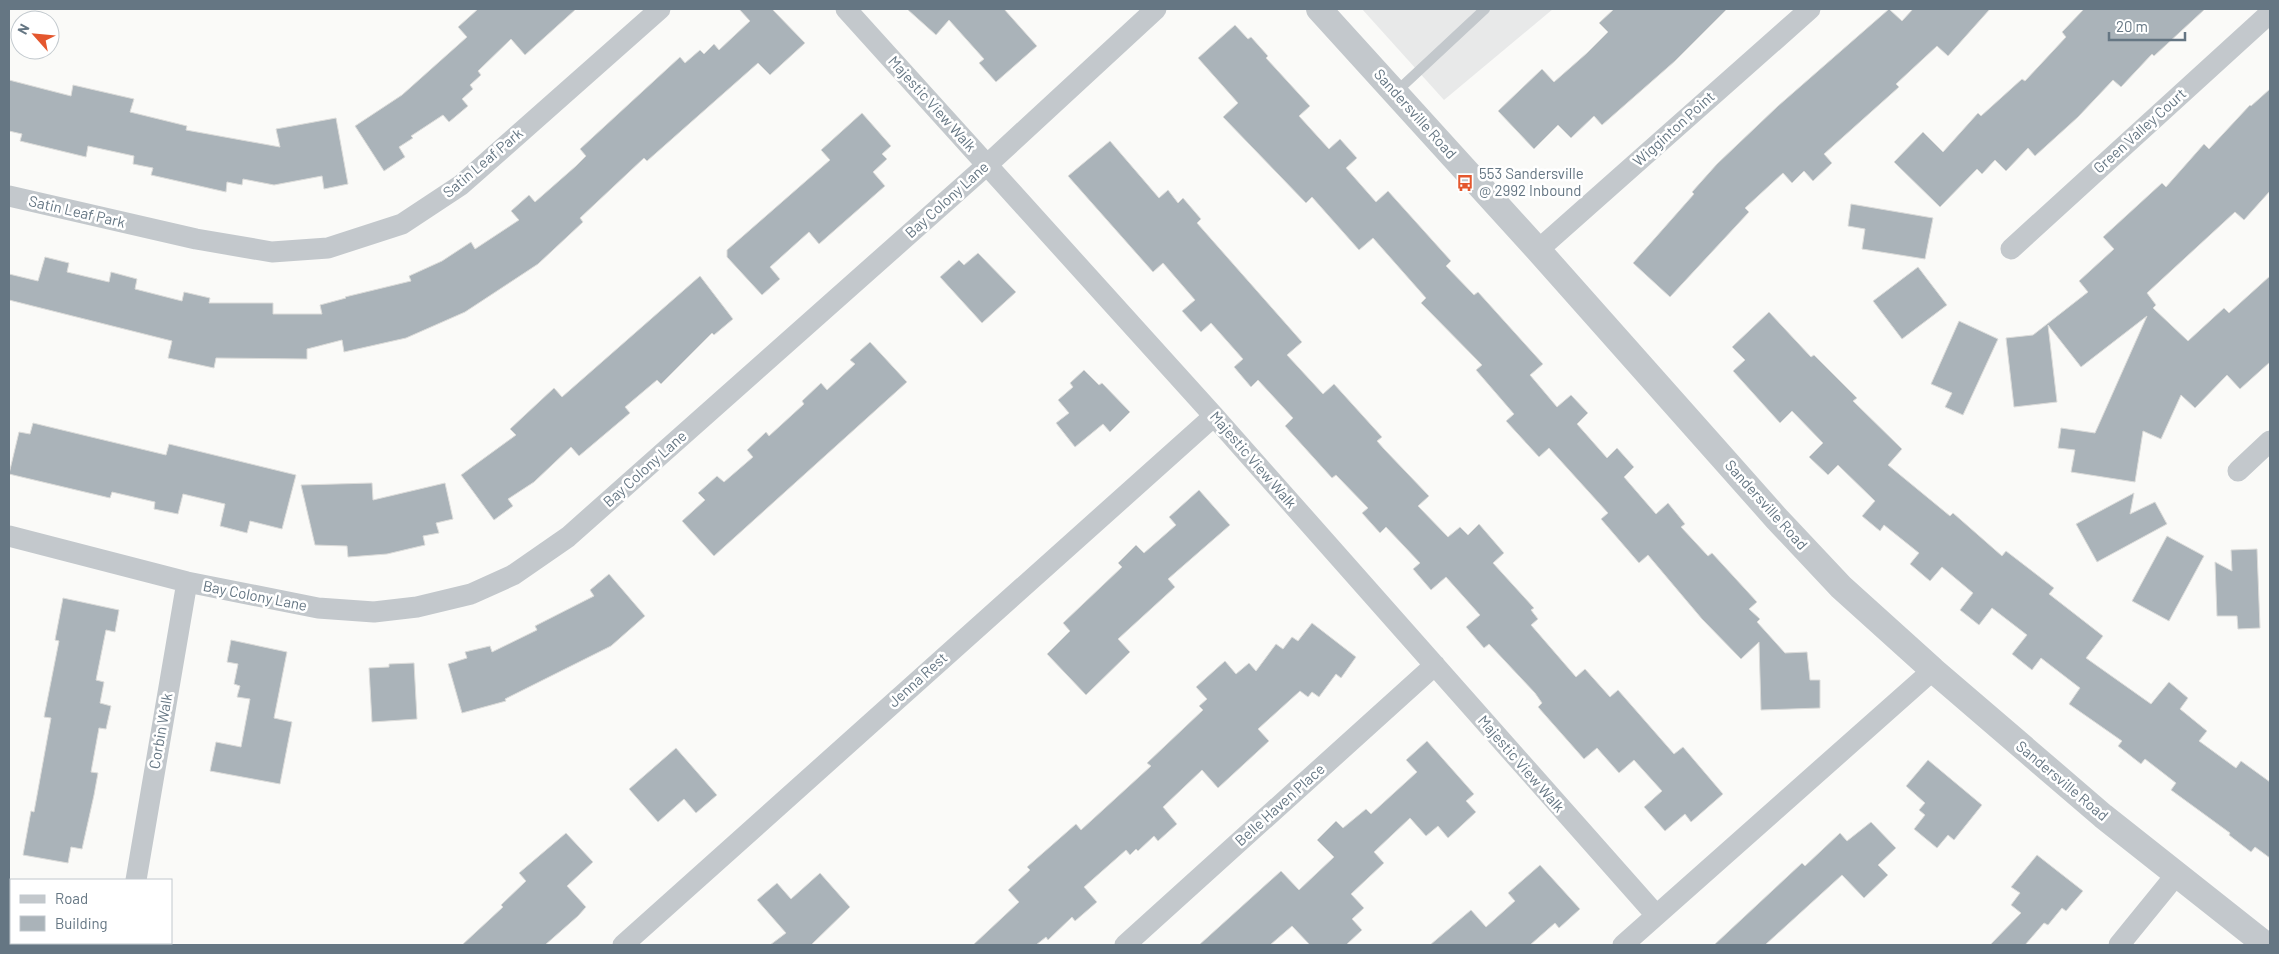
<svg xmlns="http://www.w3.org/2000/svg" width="2279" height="954" viewBox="0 0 2279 954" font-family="Barlow,sans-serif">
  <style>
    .built { fill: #e8e9e9 }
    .building { fill: #aab3b9; stroke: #dcdcda }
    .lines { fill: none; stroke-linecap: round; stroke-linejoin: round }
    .service { stroke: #c3c8cc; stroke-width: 10 }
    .minor { stroke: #c3c8cc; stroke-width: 21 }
    .tertiary { stroke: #c3c8cc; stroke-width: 26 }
    .labels { text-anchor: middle; stroke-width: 5; stroke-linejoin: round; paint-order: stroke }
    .street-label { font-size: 15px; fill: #657683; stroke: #fff }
    .poi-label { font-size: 15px; fill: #657683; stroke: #fff; text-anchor: start }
  </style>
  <rect width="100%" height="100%" fill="#fafaf8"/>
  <!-- built -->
  <path class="built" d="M 1362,9 L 1553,9 L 1444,100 Z"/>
  <!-- building -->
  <path class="building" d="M 478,9 L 576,9 L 525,55 L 511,39 L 478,71 L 481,75 L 470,85 L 473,89 L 462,99 L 468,106 L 449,122 L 443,115 L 411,136 L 413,138 L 399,147 L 405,157 L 384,171 L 355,126 L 402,95 L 467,37 L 458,27 Z
    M 739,9 L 772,9 L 805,43 L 770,75 L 758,63 L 647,161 L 644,158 L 580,218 L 583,222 L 538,264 L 465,312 L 406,338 L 344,352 L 342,340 L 307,349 L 307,359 L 216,358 L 214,368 L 168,358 L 172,341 L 9,300 L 9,274 L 38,281 L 45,257 L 69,263 L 67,272 L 109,282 L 111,272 L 137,279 L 135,289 L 182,301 L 184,292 L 210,298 L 209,303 L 273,303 L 273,314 L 322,314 L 320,305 L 346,298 L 345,297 L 411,281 L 409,276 L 442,261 L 471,242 L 475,249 L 519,220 L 511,211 L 529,195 L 535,202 L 576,166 L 586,156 L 580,149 L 680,57 L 685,63 L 700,50 L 704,54 L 714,44 L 719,50 L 750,21 Z
    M 907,9 L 1004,9 L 1037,46 L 996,82 L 979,63 L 984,59 L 949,20 L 936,35 Z
    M 1614,9 L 1727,9 L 1675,61 L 1602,125 L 1594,116 L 1571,138 L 1558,125 L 1534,149 L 1498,111 L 1542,69 L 1554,82 L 1587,53 L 1608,32 L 1599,23 Z
    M 1889,9 L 1902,21 L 1913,9 L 1990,9 L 1948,56 L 1937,46 L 1896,84 L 1899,87 L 1824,154 L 1832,163 L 1813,181 L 1804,171 L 1792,183 L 1783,173 L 1745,208 L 1749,212 L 1670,297 L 1633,263 L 1694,194 L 1692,192 L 1717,164 L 1778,106 Z
    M 2084,9 L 2205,9 L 2154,56 L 2152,54 L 2121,87 L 2113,80 L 2078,117 L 2035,156 L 2028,148 L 2006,171 L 1995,160 L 1982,174 L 1977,169 L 1940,207 L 1894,162 L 1923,132 L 1943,152 L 1978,113 L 1981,116 L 2022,79 L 2025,81 L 2066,37 L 2062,32 Z
    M 1235,25 L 1248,39 L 1251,37 L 1268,56 L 1266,58 L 1310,106 L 1299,116 L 1329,149 L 1340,139 L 1357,158 L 1346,168 L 1376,202 L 1388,191 L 1451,261 L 1446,266 L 1474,295 L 1478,292 L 1543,364 L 1530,375 L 1557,407 L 1571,395 L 1588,413 L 1577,424 L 1607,458 L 1617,448 L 1634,467 L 1624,477 L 1656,514 L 1668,503 L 1685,524 L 1681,527 L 1708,556 L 1712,553 L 1757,602 L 1749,609 L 1760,619 L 1757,622 L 1785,653 L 1807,652 L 1810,680 L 1820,680 L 1820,708 L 1761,710 L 1759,642 L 1741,659 L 1702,619 L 1648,555 L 1639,563 L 1601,519 L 1608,513 L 1549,448 L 1539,457 L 1506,421 L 1514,414 L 1476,370 L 1482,365 L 1421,303 L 1426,298 L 1373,238 L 1359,250 L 1312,197 L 1306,203 L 1223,117 L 1238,103 L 1198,58 Z
    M 9,80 L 71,96 L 73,85 L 134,99 L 130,112 L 187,126 L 186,130 L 280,147 L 276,129 L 336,118 L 348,184 L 324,189 L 322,176 L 274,185 L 243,179 L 242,185 L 227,182 L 226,192 L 151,175 L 153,168 L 133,164 L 134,156 L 88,146 L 86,157 L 20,141 L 22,134 L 9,131 Z
    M 2270,89 L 2270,191 L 2244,220 L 2235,212 L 2147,293 L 2156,305 L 2153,308 L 2188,341 L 2224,308 L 2229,313 L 2270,276 L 2270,362 L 2240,389 L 2227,375 L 2195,408 L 2181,395 L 2161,439 L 2143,431 L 2135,482 L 2071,472 L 2075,450 L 2058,448 L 2061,428 L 2095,433 L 2147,316 L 2081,367 L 2048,325 L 2057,402 L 2014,407 L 2006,338 L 2033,335 L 2088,292 L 2079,281 L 2114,249 L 2103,237 L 2162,183 L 2166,187 L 2204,144 L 2209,149 L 2250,105 L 2251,106 Z
    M 862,113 L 891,146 L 882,154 L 887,159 L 873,172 L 885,186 L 819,244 L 809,232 L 770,267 L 780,279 L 762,295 L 727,257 L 727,250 L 830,160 L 821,150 Z
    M 1110,141 L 1159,198 L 1168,190 L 1178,203 L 1183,198 L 1201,219 L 1197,223 L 1302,342 L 1287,355 L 1323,394 L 1334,384 L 1382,437 L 1377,441 L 1384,449 L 1429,496 L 1418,506 L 1448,537 L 1460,527 L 1468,535 L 1479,524 L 1504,553 L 1493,563 L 1534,608 L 1531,610 L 1538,619 L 1531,625 L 1576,677 L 1585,669 L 1610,697 L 1618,690 L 1674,754 L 1683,747 L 1723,794 L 1691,822 L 1685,814 L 1665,831 L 1644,807 L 1662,791 L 1634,760 L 1619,773 L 1597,748 L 1584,759 L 1538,707 L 1542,703 L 1535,693 L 1489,644 L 1484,648 L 1466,627 L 1480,615 L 1446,577 L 1431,590 L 1413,569 L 1420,563 L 1386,527 L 1380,533 L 1362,513 L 1368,508 L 1336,475 L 1332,478 L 1285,426 L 1293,418 L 1258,380 L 1251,387 L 1234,367 L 1243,359 L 1211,323 L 1201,332 L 1182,311 L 1195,300 L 1163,263 L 1153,272 L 1068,176 Z
    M 1851,204 L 1933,218 L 1925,259 L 1862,249 L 1865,229 L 1848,226 Z
    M 978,253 L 1016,292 L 982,323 L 940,277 L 959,260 L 964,265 Z
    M 1918,267 L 1947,305 L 1902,339 L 1873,301 Z
    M 700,276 L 733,319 L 714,335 L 712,333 L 661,384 L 657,380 L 625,407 L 630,413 L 579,456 L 571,447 L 534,482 L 508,499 L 513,506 L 494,520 L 461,475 L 516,435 L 510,429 L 554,388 L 562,397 Z
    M 1769,312 L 1811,357 L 1814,355 L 1857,398 L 1853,401 L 1902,449 L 1888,465 L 1950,516 L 1953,513 L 2002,556 L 2006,551 L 2054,588 L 2049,594 L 2103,636 L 2086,658 L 2151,704 L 2169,682 L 2188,698 L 2180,709 L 2207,731 L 2199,741 L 2236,768 L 2241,761 L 2270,782 L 2270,858 L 2255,847 L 2251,852 L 2229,835 L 2230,833 L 2171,790 L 2176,783 L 2145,759 L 2141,764 L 2118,746 L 2122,741 L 2069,704 L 2080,688 L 2041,658 L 2032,670 L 2012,654 L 2027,635 L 1992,608 L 1979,625 L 1960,610 L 1973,593 L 1942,567 L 1930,581 L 1910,564 L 1919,553 L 1884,525 L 1880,531 L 1862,516 L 1875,501 L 1838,465 L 1828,475 L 1809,457 L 1823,443 L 1792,411 L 1780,423 L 1733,371 L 1745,360 L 1732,347 Z
    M 1959,321 L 1998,339 L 1963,415 L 1945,407 L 1952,393 L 1931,384 Z
    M 870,342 L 907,382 L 714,556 L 682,521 L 705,500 L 698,493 L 717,476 L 724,482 L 753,457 L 747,450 L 766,432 L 769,436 L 804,404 L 802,401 L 821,383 L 827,390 L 855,364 L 850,360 Z
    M 1084,370 L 1099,385 L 1102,383 L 1130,412 L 1110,432 L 1103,424 L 1075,447 L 1056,423 L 1069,413 L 1058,400 L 1073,387 L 1070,383 Z
    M 33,423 L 166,455 L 169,444 L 296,475 L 282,529 L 250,521 L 247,533 L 220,526 L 225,504 L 183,494 L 178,514 L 154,509 L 155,502 L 112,492 L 110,498 L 9,474 L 19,432 L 30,434 Z
    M 372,483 L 373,500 L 445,483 L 453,519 L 436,523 L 439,533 L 423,536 L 425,545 L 387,554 L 348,557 L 347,546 L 315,545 L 301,485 Z
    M 1199,490 L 1230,525 L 1168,579 L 1175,587 L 1118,639 L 1130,652 L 1086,695 L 1047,654 L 1070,631 L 1063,623 L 1122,567 L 1118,563 L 1136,545 L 1144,553 L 1176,525 L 1169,517 Z
    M 2134,493 L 2130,514 L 2155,502 L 2167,524 L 2097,562 L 2076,524 Z
    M 2167,536 L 2204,556 L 2169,621 L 2132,601 Z
    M 2257,549 L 2260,628 L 2238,629 L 2237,616 L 2217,616 L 2215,562 L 2232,571 L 2231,550 Z
    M 609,574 L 645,616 L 611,646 L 505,699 L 506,701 L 462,713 L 448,664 L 467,658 L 465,652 L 490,646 L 492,652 L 537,630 L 535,626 L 594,596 L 590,590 Z
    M 63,598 L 119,610 L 115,632 L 106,630 L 96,680 L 104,682 L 100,703 L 111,706 L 106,729 L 99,728 L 91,772 L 98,773 L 94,795 L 82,849 L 71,847 L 68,863 L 23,855 L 31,811 L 34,812 L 51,718 L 44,717 L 59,641 L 55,640 Z
    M 1312,623 L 1356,657 L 1341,678 L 1336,674 L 1319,697 L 1312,692 L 1308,697 L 1300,691 L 1258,729 L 1269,741 L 1218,788 L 1202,770 L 1163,807 L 1177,824 L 1158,841 L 1154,836 L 1138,851 L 1136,849 L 1130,855 L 1126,850 L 1084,887 L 1097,902 L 1075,921 L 1072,917 L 1048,940 L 1046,937 L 1036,945 L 973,945 L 1019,902 L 1008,890 L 1030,870 L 1027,867 L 1076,824 L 1081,830 L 1151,766 L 1147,763 L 1203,710 L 1199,706 L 1207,699 L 1196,687 L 1225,661 L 1236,674 L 1249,663 L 1256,671 L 1276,644 L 1283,649 L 1292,637 L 1298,641 Z
    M 231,640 L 287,652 L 274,718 L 292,722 L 280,784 L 210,771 L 216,742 L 241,747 L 250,699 L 237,697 L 240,686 L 234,684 L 238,664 L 227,662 Z
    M 414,663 L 417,719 L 372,722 L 369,668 L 389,667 L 389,664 Z
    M 1427,741 L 1474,794 L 1466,801 L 1476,812 L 1448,838 L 1438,826 L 1426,836 L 1410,818 L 1374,852 L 1384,863 L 1351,894 L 1364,908 L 1352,919 L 1362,930 L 1346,945 L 1310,945 L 1292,926 L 1270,945 L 1199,945 L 1281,871 L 1299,890 L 1334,857 L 1317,840 L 1336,821 L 1343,828 L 1366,809 L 1371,814 L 1417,772 L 1406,760 Z
    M 676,748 L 717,795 L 696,813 L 684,799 L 658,822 L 629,789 Z
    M 1928,760 L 1982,805 L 1954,840 L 1948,835 L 1937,848 L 1914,829 L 1925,815 L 1919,810 L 1925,803 L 1906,786 Z
    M 1871,822 L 1896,848 L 1878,865 L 1888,875 L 1864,898 L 1842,875 L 1765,945 L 1714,945 L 1802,863 L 1805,866 L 1840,833 L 1847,841 Z
    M 566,833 L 593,862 L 567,886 L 586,907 L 578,916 L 545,945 L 462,945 L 503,907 L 501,905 L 526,881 L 519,873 Z
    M 2037,855 L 2083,891 L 2066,911 L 2062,908 L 2048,925 L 2044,923 L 2025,945 L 1990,945 L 2021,913 L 2011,905 L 2020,893 L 2011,887 Z
    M 1540,865 L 1580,909 L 1559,928 L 1555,923 L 1530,945 L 1430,945 L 1471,910 L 1486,927 L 1515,901 L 1508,893 Z
    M 820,873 L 850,907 L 811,945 L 770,945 L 786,933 L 757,900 L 777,883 L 791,899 Z"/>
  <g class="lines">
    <!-- service -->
    <path class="service" d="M 1396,92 L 1485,9"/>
    <!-- minor -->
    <path class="minor" d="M 846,9 L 1214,416 L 1656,915
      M 9,196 L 196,239 L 272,252 L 328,248 L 402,224 L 461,185 L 660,9
      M 2011,249 L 2270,13
      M 1538,250 L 1810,9
      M 2238,471 L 2270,441
      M 9,536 L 187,582 L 318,608 L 374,612 L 417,607 L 471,594 L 513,575 L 568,537 L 987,165 L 1156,9
      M 136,880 L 187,582
      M 124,945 L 125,943
      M 623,945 L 1214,416
      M 1125,945 L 1435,665
      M 1623,945 L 1933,670
      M 2119,945 L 2176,875"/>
    <!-- tertiary -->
    <path class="tertiary" d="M 1319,9 L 1538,250 L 1777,519 L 1841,587 L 1933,670 L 2103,816 L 2266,945"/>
  </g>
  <!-- icons -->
  <defs>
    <g id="bus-bare" transform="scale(1.35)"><path d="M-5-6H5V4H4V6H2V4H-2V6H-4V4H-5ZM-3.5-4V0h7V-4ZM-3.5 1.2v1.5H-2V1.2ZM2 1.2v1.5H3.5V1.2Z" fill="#e4572e" stroke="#fff" stroke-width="2.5" paint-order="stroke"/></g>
  </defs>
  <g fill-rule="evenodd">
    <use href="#bus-bare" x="1465" y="183"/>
  </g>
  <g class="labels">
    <!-- street labels -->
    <g class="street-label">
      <text transform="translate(932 104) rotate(48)" y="5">Majestic View Walk</text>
      <text transform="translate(1415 114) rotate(48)" y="5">Sandersville Road</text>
      <text transform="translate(1674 129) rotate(-42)" y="5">Wigginton Point</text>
      <text transform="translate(2140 131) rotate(-42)" y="5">Green Valley Court</text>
      <text transform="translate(483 163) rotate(-40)" y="5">Satin Leaf Park</text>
      <text transform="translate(947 200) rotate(-42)" y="5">Bay Colony Lane</text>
      <text transform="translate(77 212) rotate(13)" y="5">Satin Leaf Park</text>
      <text transform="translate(1253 460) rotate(49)" y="5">Majestic View Walk</text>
      <text transform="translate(645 469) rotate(-42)" y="5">Bay Colony Lane</text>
      <text transform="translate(1766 505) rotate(48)" y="5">Sandersville Road</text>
      <text transform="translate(255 596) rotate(11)" y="5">Bay Colony Lane</text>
      <text transform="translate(918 680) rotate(-42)" y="5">Jenna Rest</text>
      <text transform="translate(161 731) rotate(-80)" y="5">Corbin Walk</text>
      <text transform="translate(1521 764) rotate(49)" y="5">Majestic View Walk</text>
      <text transform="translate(2062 781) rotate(40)" y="5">Sandersville Road</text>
      <text transform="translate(1280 805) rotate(-42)" y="5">Belle Haven Place</text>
    </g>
    <!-- poi labels -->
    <g class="poi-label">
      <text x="1479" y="179">553 Sandersville<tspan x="1479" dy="17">@ 2992 Inbound</tspan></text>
    </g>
  </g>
  <!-- border -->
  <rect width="2279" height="954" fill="none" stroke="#657683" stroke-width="20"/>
  <!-- legend -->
  <rect x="10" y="879" width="162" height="65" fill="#ffffff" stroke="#c1c8cd"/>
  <rect x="20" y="895" width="25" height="8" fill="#c3c8cc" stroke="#c1c8cd"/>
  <text x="55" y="904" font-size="15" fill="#657683">Road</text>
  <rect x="20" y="916" width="25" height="15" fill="#aab3b9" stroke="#c1c8cd"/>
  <text x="55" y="929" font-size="15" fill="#657683">Building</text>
  <!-- north arrow -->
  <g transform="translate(35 35) rotate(297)"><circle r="24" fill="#ffffff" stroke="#c1c8cd"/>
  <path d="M0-4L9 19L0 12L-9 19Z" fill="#e4572e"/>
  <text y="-8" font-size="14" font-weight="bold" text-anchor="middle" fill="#657683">N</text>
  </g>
  <!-- scale -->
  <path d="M2109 32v8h76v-8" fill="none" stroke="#657683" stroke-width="2.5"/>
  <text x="2116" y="32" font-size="15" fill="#657683" stroke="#ffffff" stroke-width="4" paint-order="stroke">20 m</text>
</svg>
